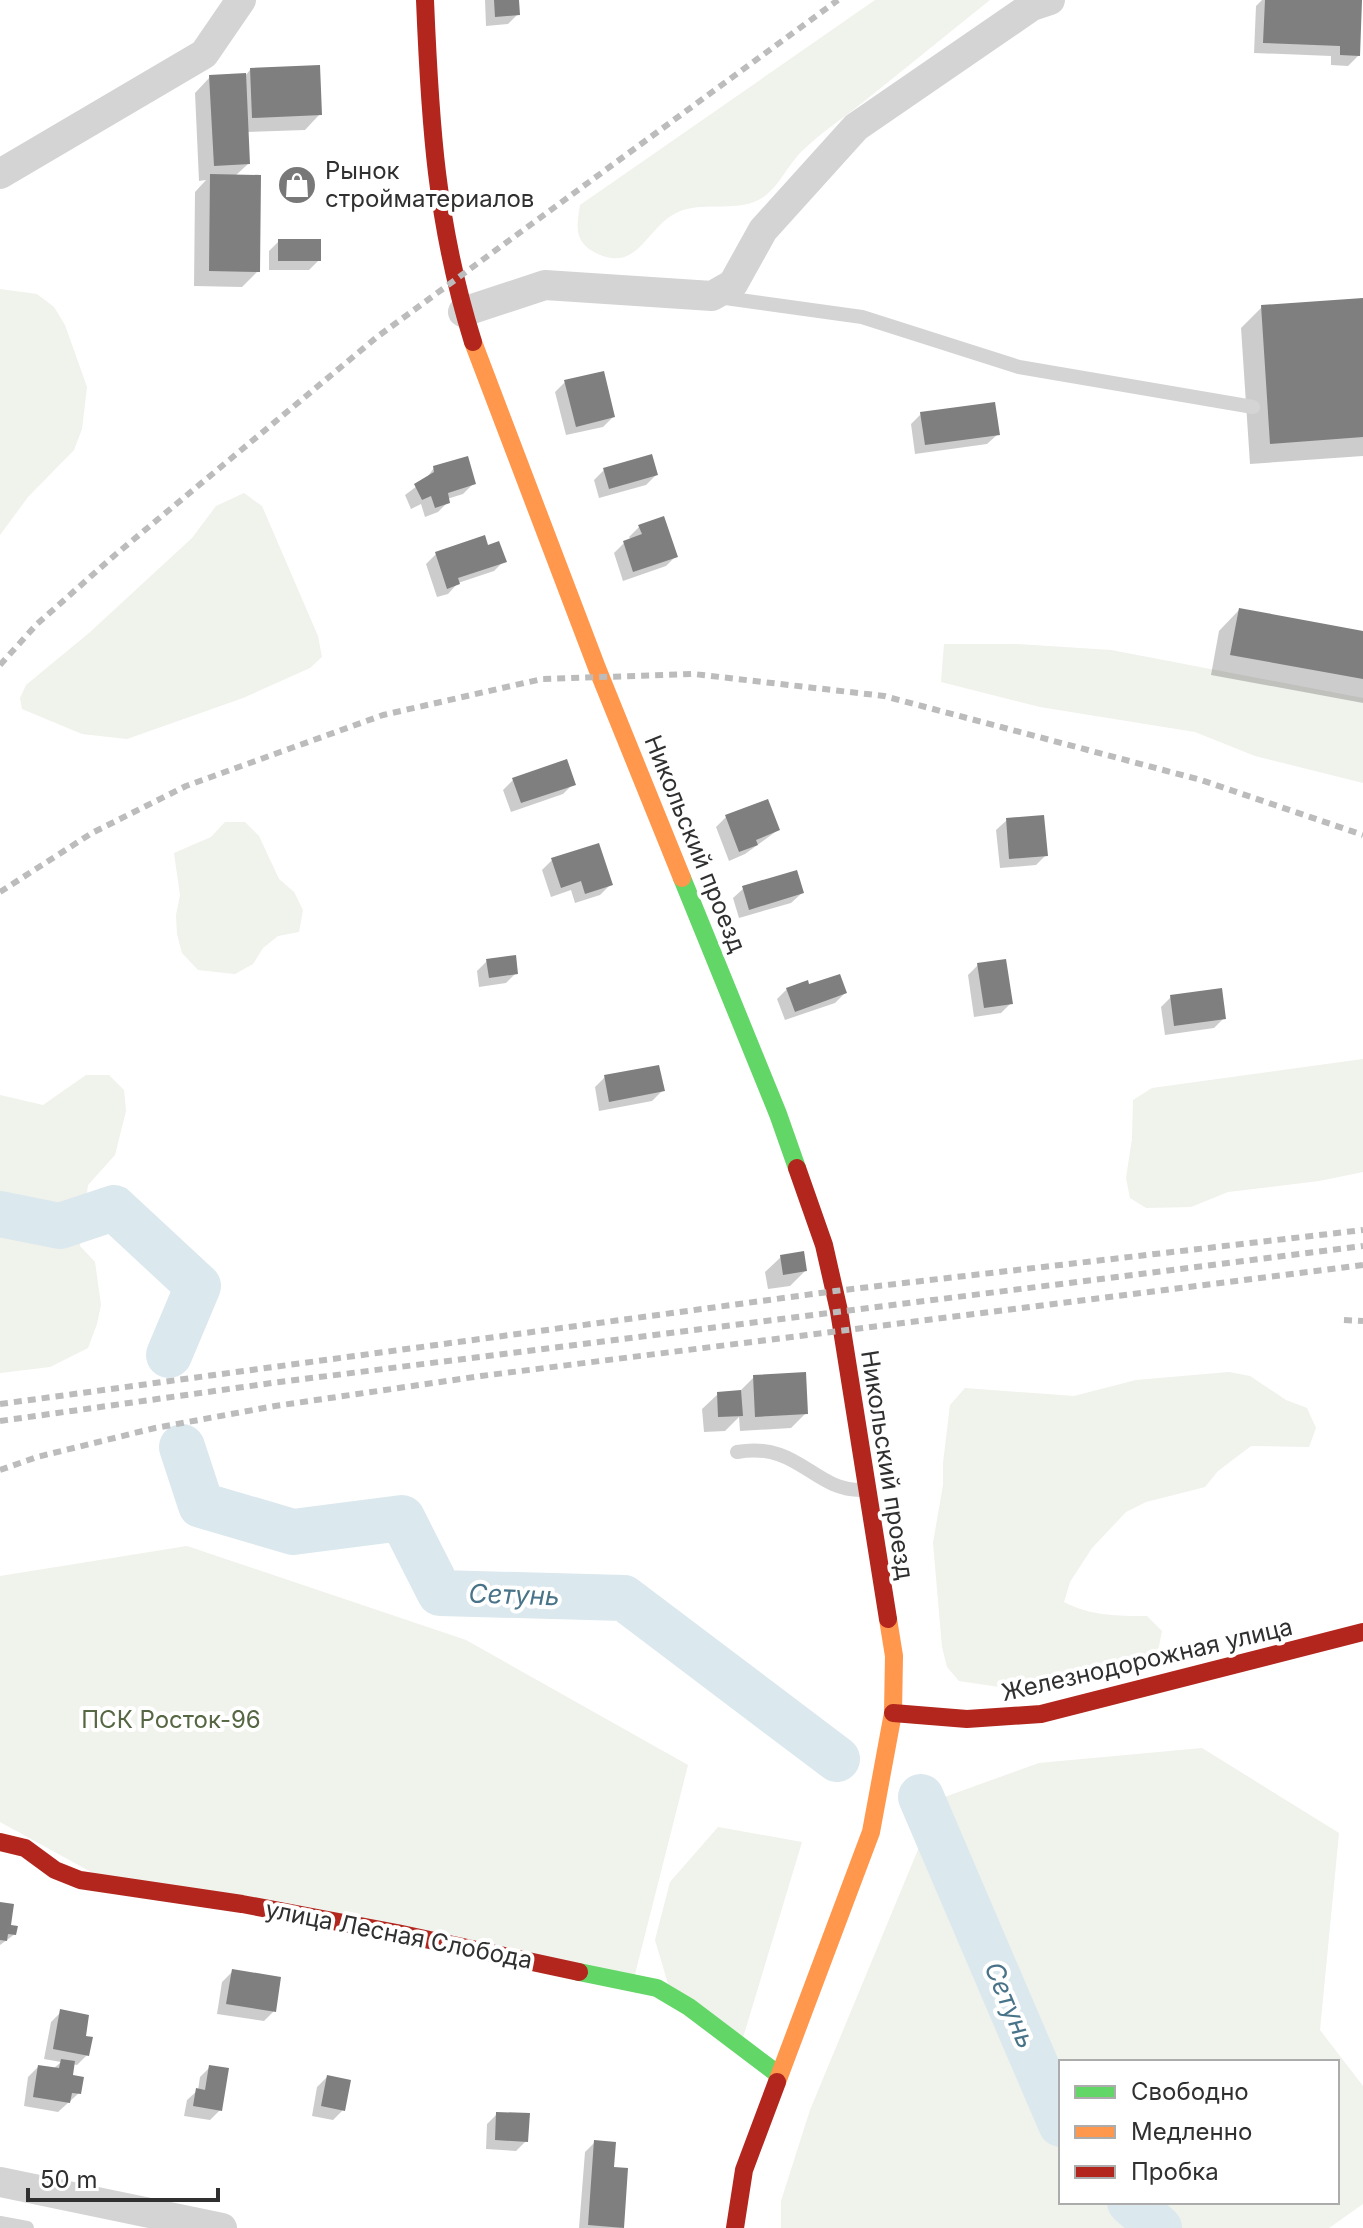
<svg xmlns="http://www.w3.org/2000/svg" width="1363" height="2228" viewBox="0 0 1363 2228" font-family="Inter,sans-serif">
  <style>
    .green { fill: #f0f2ec; fill-rule: evenodd }
    .shadow { fill: #0003 }
    .lines { fill: none; stroke-linecap: round; stroke-linejoin: round }
    .river { stroke: #dbe8ee; stroke-width: 46 }
    .building { fill: #7f7f7f }
    .lane { stroke: #d4d4d4; stroke-width: 14 }
    .street { stroke: #d4d4d4; stroke-width: 30 }
    .fast { stroke: #63d668; stroke-width: 18 }
    .slow { stroke: #ff974d; stroke-width: 18 }
    .jam { stroke: #b3261e; stroke-width: 18 }
    .rail { stroke: #bcbcbc; stroke-width: 6; stroke-dasharray: 8 6; stroke-linecap: butt }
    .labels { text-anchor: middle; stroke-width: 8; stroke-linejoin: round; paint-order: stroke }
    .poi-label { font-size: 24px; fill: #303030; stroke: #fff; text-anchor: start }
    .street-label { font-size: 24px; fill: #303030; stroke: #fff }
    .park-label { font-size: 24px; fill: #566743; stroke: #fff }
    .water-label { font-size: 26px; font-style: italic; fill: #487389; stroke: #fff }
  </style>
  <rect width="100%" height="100%" fill="#fff"/>
  <!-- green -->
  <path class="green" d="M 875,0 L 990,0 C 947,34 905,69 862,103 C 842,119 819,134 801,152 C 788,165 780,184 766,195 C 742,215 705,200 678,212 C 647,225 638,276 594,252 C 573,240 577,225 580,205 Z
    M 0,289 L 37,294 L 54,307 L 65,325 L 87,387 L 82,429 L 74,450 L 28,497 L 0,535 Z
    M 244,493 L 262,506 L 318,636 L 322,657 L 310,668 L 243,698 L 127,739 L 82,734 L 22,709 L 20,698 L 26,685 L 89,633 L 192,538 L 216,506 Z
    M 944,644 L 1017,644 L 1111,650 L 1363,698 L 1363,783 L 1255,756 L 1195,732 L 1040,707 L 941,682 Z
    M 225,822 L 245,822 L 259,836 L 279,879 L 294,892 L 303,910 L 299,932 L 278,936 L 263,948 L 253,964 L 235,974 L 198,970 L 182,953 L 177,934 L 176,915 L 180,895 L 174,853 L 211,837 Z
    M 1363,1059 L 1363,1172 L 1319,1181 L 1228,1192 L 1191,1207 L 1146,1208 L 1130,1198 L 1126,1178 L 1132,1139 L 1133,1100 L 1152,1088 Z
    M 86,1075 L 109,1075 L 124,1090 L 126,1111 L 115,1155 L 88,1185 L 80,1246 L 95,1262 L 101,1305 L 97,1324 L 88,1348 L 50,1367 L 0,1373 L 0,1095 L 43,1105 Z
    M 1229,1372 L 1250,1376 L 1286,1400 L 1307,1408 L 1316,1428 L 1309,1447 L 1251,1446 L 1218,1471 L 1205,1487 L 1146,1502 L 1126,1512 L 1092,1548 L 1070,1582 L 1064,1602 C 1090,1616 1117,1616 1147,1616 L 1162,1631 L 1158,1651 L 1139,1665 L 1118,1661 L 1039,1693 L 959,1681 L 947,1667 L 942,1647 L 933,1543 L 943,1485 L 943,1463 L 950,1405 L 965,1388 L 1074,1396 L 1136,1380 Z
    M 187,1546 L 466,1640 L 688,1765 L 633,1982 L 102,1878 L 0,1822 L 0,1576 Z
    M 1202,1748 L 1339,1833 L 1320,2030 L 1363,2086 L 1363,2204 L 1329,2228 L 781,2228 L 781,2201 L 810,2110 L 939,1799 L 1039,1763 ZM 1061,2062 L 1337,2062 L 1337,2202 L 1061,2202 Z
    M 718,1827 L 802,1842 L 742,2041 L 669,1987 L 655,1940 L 670,1882 Z"/>
  <!-- shadow -->
  <path class="shadow" d="M 485,0 L 517,0 L 518,14 L 508,24 L 486,26 Z
    M 1262,0 L 1360,0 L 1358,56 L 1348,66 L 1331,65 L 1331,56 L 1254,53 L 1256,6 Z
    M 250,70 L 320,114 L 305,130 L 247,132 L 248,164 L 235,176 L 258,271 L 242,287 L 194,286 L 195,192 L 206,180 L 199,181 L 195,93 L 210,77 L 245,76 Z
    M 279,241 L 319,260 L 309,270 L 269,270 L 269,251 Z
    M 1363,300 L 1363,456 L 1250,464 L 1241,328 L 1262,307 Z
    M 565,382 L 613,417 L 603,427 L 566,435 L 555,392 Z
    M 921,414 L 998,434 L 987,444 L 915,454 L 911,424 Z
    M 434,468 L 473,484 L 463,494 L 447,499 L 448,502 L 438,512 L 425,517 L 421,504 L 411,509 L 405,495 L 425,480 Z
    M 604,470 L 656,475 L 646,485 L 599,498 L 594,480 Z
    M 639,527 L 676,556 L 666,566 L 623,581 L 614,553 L 624,543 L 631,540 L 629,537 Z
    M 487,548 L 504,561 L 494,571 L 458,583 L 448,594 L 437,597 L 426,564 L 436,554 Z
    M 1239,610 L 1363,633 L 1363,703 L 1211,675 L 1219,631 Z
    M 513,780 L 573,784 L 563,794 L 511,812 L 503,790 Z
    M 726,817 L 778,830 L 745,854 L 729,861 L 716,827 Z
    M 1007,820 L 1046,855 L 1036,865 L 1000,868 L 996,830 Z
    M 552,860 L 610,885 L 600,895 L 575,903 L 571,890 L 551,897 L 542,870 Z
    M 744,888 L 802,893 L 791,903 L 739,918 L 733,898 Z
    M 487,961 L 516,973 L 506,983 L 479,987 L 477,971 Z
    M 978,965 L 1011,1003 L 1001,1013 L 974,1017 L 968,975 Z
    M 808,987 L 845,993 L 835,1003 L 785,1020 L 777,999 L 787,989 Z
    M 1171,997 L 1224,1018 L 1214,1028 L 1165,1035 L 1161,1007 Z
    M 605,1077 L 662,1091 L 652,1101 L 599,1111 L 595,1087 Z
    M 781,1257 L 805,1271 L 790,1286 L 768,1289 L 765,1272 Z
    M 754,1377 L 806,1413 L 791,1428 L 740,1431 L 739,1417 L 725,1431 L 704,1432 L 702,1409 L 718,1394 L 739,1392 Z
    M 0,1904 L 15,1934 L 0,1945 Z
    M 232,1972 L 274,2011 L 264,2021 L 217,2014 L 222,1982 Z
    M 61,2012 L 83,2037 L 87,2055 L 77,2065 L 72,2064 L 70,2076 L 79,2093 L 58,2112 L 24,2106 L 28,2077 L 38,2067 L 53,2069 L 61,2062 L 44,2059 L 51,2022 Z
    M 210,2067 L 220,2110 L 210,2120 L 184,2116 L 187,2100 L 198,2090 L 200,2077 Z
    M 327,2077 L 343,2110 L 333,2120 L 312,2116 L 317,2087 Z
    M 497,2114 L 526,2141 L 516,2151 L 486,2149 L 487,2124 Z
    M 595,2142 L 612,2169 L 621,2228 L 579,2228 L 585,2152 Z"/>
  <g class="lines">
    <!-- river -->
    <path class="river" d="M 0,1214 L 60,1226 L 114,1208 L 198,1286 L 169,1355
      M 182,1447 L 201,1505 L 293,1532 L 402,1518 L 440,1593 L 624,1598 L 837,1759
      M 921,1797 L 1061,2124
      M 1130,2202 L 1159,2228"/>
  </g>
  <!-- building -->
  <path class="building" d="M 494,0 L 519,0 L 520,15 L 495,17 Z
    M 1265,0 L 1362,0 L 1360,56 L 1340,55 L 1340,46 L 1263,43 Z
    M 320,65 L 322,115 L 252,118 L 250,68 Z
    M 246,73 L 250,164 L 214,166 L 209,75 Z
    M 210,174 L 261,175 L 260,272 L 209,271 Z
    M 278,239 L 321,239 L 321,261 L 278,261 Z
    M 1363,298 L 1363,437 L 1270,444 L 1261,305 Z
    M 604,371 L 615,417 L 576,427 L 564,380 Z
    M 995,402 L 1000,435 L 925,445 L 920,412 Z
    M 652,454 L 658,475 L 609,489 L 603,468 Z
    M 468,456 L 476,484 L 448,493 L 450,503 L 435,508 L 431,496 L 422,500 L 414,484 L 434,472 L 433,466 Z
    M 664,516 L 678,557 L 633,572 L 623,541 L 642,534 L 638,525 Z
    M 485,535 L 488,545 L 499,541 L 507,562 L 458,578 L 460,584 L 447,589 L 435,552 Z
    M 1239,608 L 1363,631 L 1363,679 L 1230,655 Z
    M 567,759 L 576,785 L 521,803 L 512,778 Z
    M 768,799 L 780,830 L 756,840 L 758,845 L 739,852 L 725,815 Z
    M 1044,815 L 1048,856 L 1009,859 L 1006,818 Z
    M 599,843 L 613,885 L 585,894 L 581,881 L 561,888 L 551,858 Z
    M 797,870 L 804,893 L 749,910 L 742,886 Z
    M 516,955 L 518,974 L 489,978 L 486,959 Z
    M 1006,959 L 1013,1004 L 984,1008 L 977,963 Z
    M 840,974 L 847,993 L 795,1012 L 786,988 L 808,980 L 809,984 Z
    M 1222,988 L 1226,1019 L 1174,1026 L 1170,995 Z
    M 659,1065 L 665,1091 L 609,1102 L 604,1075 Z
    M 804,1251 L 807,1271 L 783,1275 L 780,1255 Z
    M 806,1372 L 808,1414 L 755,1417 L 753,1375 Z
    M 741,1390 L 743,1416 L 718,1417 L 717,1392 Z
    M 0,1902 L 14,1904 L 11,1925 L 18,1926 L 16,1935 L 8,1934 L 7,1941 L 0,1940 Z
    M 232,1969 L 281,1977 L 276,2012 L 226,2004 Z
    M 60,2009 L 89,2015 L 86,2036 L 93,2037 L 89,2056 L 53,2049 Z
    M 61,2059 L 75,2061 L 73,2075 L 84,2077 L 81,2094 L 72,2093 L 70,2103 L 33,2097 L 38,2065 L 59,2068 Z
    M 209,2065 L 229,2068 L 222,2111 L 193,2106 L 196,2088 L 205,2090 Z
    M 327,2075 L 351,2080 L 345,2111 L 321,2106 Z
    M 496,2112 L 530,2113 L 528,2142 L 495,2140 Z
    M 594,2140 L 616,2142 L 614,2167 L 628,2168 L 624,2228 L 588,2225 Z"/>
  <g class="lines">
    <!-- lane -->
    <path class="lane" d="M 718,297 L 862,317 L 1019,367 L 1253,407
      M 737,1452 C 799,1441 813,1491 862,1490
      M 0,2223 L 27,2228"/>
    <!-- street -->
    <path class="street" d="M 0,174 L 204,54 L 241,0
      M 463,312 L 545,285 L 712,296 L 733,284 L 763,230 L 856,127 L 1032,6 L 1050,0
      M 0,2182 L 222,2228"/>
    <!-- fast -->
    <path class="fast" d="M 682,878 L 778,1114 L 797,1168
      M 579,1972 L 657,1988 L 689,2007 L 779,2075"/>
    <!-- slow -->
    <path class="slow" d="M 473,342 L 597,668 L 682,878
      M 777,2082 L 871,1832 L 893,1713 L 894,1656 L 888,1619"/>
    <!-- jam -->
    <path class="jam" d="M 425,0 C 430,123 436,224 473,342
      M 797,1168 L 824,1245 L 839,1311 L 888,1619
      M 893,1713 L 967,1719 L 1041,1714 L 1363,1632
      M 0,1842 L 25,1848 L 55,1870 L 80,1880 L 242,1904 L 397,1933 L 579,1972
      M 735,2228 L 744,2170 L 777,2082"/>
    <!-- rail -->
    <path class="rail" d="M 0,665 L 37,624 L 115,555 L 377,337 L 838,0
      M 0,892 L 92,833 L 186,786 L 383,715 L 542,679 L 694,674 L 884,696 L 1201,780 L 1363,835
      M 1344,1320 L 1363,1321
      M 0,1404 L 835,1291 L 1363,1230
      M 0,1421 L 272,1383 L 1363,1246
      M 0,1470 L 37,1457 L 155,1428 L 275,1406 L 481,1376 L 1363,1265"/>
  </g>
  <!-- icons -->
  <defs>
    <g id="shop-disc" transform="scale(2)"><circle r="9.5" fill="#787878" stroke="#fff"/><path d="M-5-2.5h2.3a2.7 3.5 0 0 1 5.4 0H5L5.5 6h-11ZM-1.5-2.5h3a1.5 2.3 0 0 0-3 0Z" fill="#fff"/></g>
  </defs>
  <g fill-rule="evenodd">
    <use href="#shop-disc" x="297" y="185"/>
  </g>
  <g class="labels">
    <!-- poi labels -->
    <g class="poi-label">
      <text x="325" y="179">Рынок<tspan x="325" dy="28">стройматериалов</tspan></text>
    </g>
    <!-- street labels -->
    <g class="street-label">
      <text transform="translate(695 844) rotate(68)" y="8">Никольский проезд</text>
      <text transform="translate(887 1465) rotate(81)" y="8">Никольский проезд</text>
      <text transform="translate(1147 1660) rotate(-13)" y="8">Железнодорожная улица</text>
      <text transform="translate(399 1935) rotate(11)" y="8">улица Лесная Слобода</text>
    </g>
    <!-- park labels -->
    <g class="park-label">
      <text x="171" y="1728">ПСК Росток-96</text>
    </g>
    <!-- water labels -->
    <g class="water-label">
      <text transform="translate(514 1595) rotate(2)" y="9">Сетунь</text>
      <text transform="translate(1010 2005) rotate(67)" y="9">Сетунь</text>
    </g>
  </g>
  <!-- legend -->
  <rect x="1059" y="2060" width="280" height="144" fill="#ffffff" stroke="#acacac" stroke-width="2"/>
  <rect x="1075" y="2086" width="40" height="12" fill="#63d668" stroke="#acacac" stroke-width="2"/>
  <text x="1131" y="2100" font-size="24" fill="#303030">Свободно</text>
  <rect x="1075" y="2126" width="40" height="12" fill="#ff974d" stroke="#acacac" stroke-width="2"/>
  <text x="1131" y="2140" font-size="24" fill="#303030">Медленно</text>
  <rect x="1075" y="2166" width="40" height="12" fill="#b3261e" stroke="#acacac" stroke-width="2"/>
  <text x="1131" y="2180" font-size="24" fill="#303030">Пробка</text>
  <!-- scale -->
  <path d="M28 2188v12h190v-12" fill="none" stroke="#303030" stroke-width="4"/>
  <text x="40" y="2188" font-size="24" fill="#303030" stroke="#ffffff" stroke-width="6" paint-order="stroke">50 m</text>
</svg>
